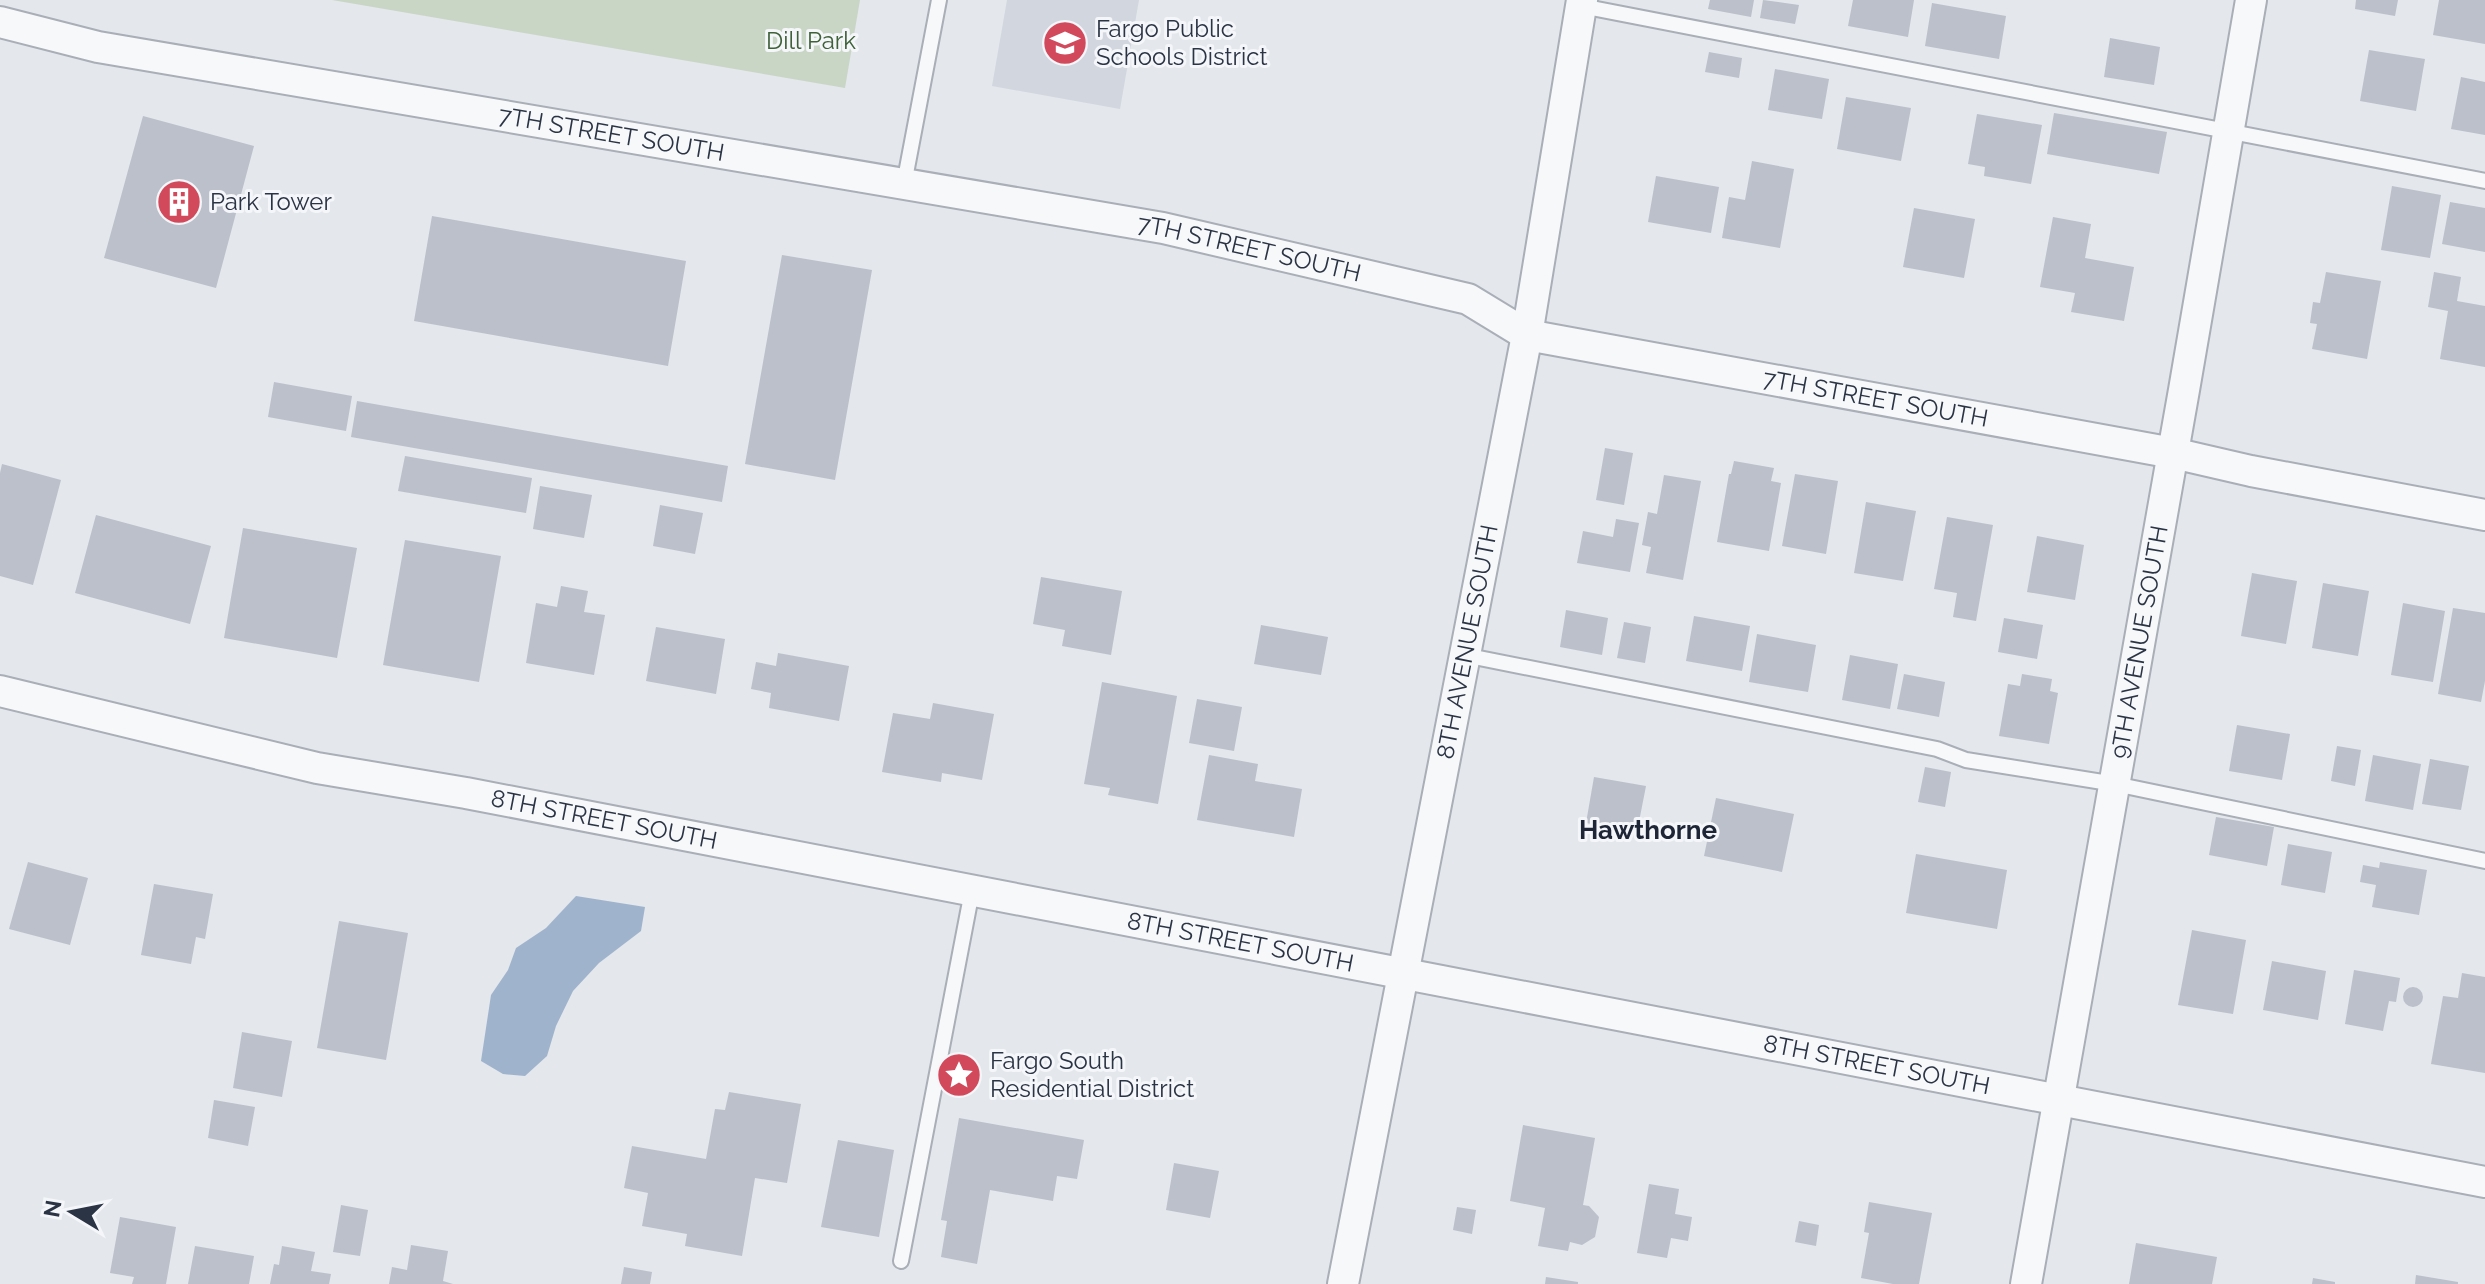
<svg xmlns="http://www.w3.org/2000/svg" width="2485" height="1284" viewBox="0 0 2485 1284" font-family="Raleway,sans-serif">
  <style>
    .built { fill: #d2d6de }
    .green { fill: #c9d6c5 }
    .water { fill: #9fb4cc }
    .building { fill: #bbc0ca }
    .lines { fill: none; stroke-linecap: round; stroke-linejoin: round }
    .lane-casing { stroke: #a9aeb7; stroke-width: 18 }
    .street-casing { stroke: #a9aeb7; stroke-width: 34 }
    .lane { stroke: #f7f8fa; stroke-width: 14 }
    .street { stroke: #f7f8fa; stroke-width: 30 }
    .labels { text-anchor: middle; stroke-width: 6; stroke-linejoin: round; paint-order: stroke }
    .poi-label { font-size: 24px; fill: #2b3445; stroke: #f4f6f9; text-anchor: start }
    .park-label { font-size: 24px; fill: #3f6138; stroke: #f4f6f9 }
    .street-label { font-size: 24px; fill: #2b3445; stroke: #f4f6f9 }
    .neighbourhood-label { font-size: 26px; font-weight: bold; fill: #1d2536; stroke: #f4f6f9 }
  </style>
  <rect width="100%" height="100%" fill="#e4e7ec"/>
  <!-- built -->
  <path class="built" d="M 1007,0 L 1139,0 L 1120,109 L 992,86 Z"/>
  <!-- green -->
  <path class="green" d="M 332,0 L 860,0 L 845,88 Z"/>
  <!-- water -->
  <path class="water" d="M 576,896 L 645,907 L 641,931 L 599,963 L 573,991 L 556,1026 L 547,1056 L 525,1076 L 503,1074 L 481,1061 L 491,995 L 508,970 L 516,948 L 546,928 Z"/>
  <!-- building -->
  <path class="building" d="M 1710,0 L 1754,0 L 1751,17 L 1708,9 Z
    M 1763,0 L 1799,5 L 1795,24 L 1760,18 Z
    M 1853,0 L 1914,0 L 1908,37 L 1848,26 Z
    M 2356,0 L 2398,0 L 2395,16 L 2355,9 Z
    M 2439,0 L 2485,0 L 2485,44 L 2433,35 Z
    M 1932,3 L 2006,16 L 1999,59 L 1925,46 Z
    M 2110,38 L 2160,47 L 2154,85 L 2104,77 Z
    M 2369,50 L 2425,59 L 2416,111 L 2360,101 Z
    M 1709,52 L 1742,58 L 1739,78 L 1705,72 Z
    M 1775,69 L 1829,79 L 1822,119 L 1768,110 Z
    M 2461,77 L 2485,82 L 2485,135 L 2451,129 Z
    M 1846,97 L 1911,108 L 1901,161 L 1837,149 Z
    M 2054,113 L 2167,132 L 2159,174 L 2047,154 Z
    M 1977,114 L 2042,125 L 2031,184 L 1984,176 L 1985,167 L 1968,164 Z
    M 143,116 L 254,146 L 216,288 L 104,258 Z
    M 1752,161 L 1794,169 L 1780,248 L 1722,238 L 1729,197 L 1745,200 Z
    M 1656,176 L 1719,187 L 1711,233 L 1648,222 Z
    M 2392,186 L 2441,195 L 2430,258 L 2381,250 Z
    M 2450,202 L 2485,208 L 2485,252 L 2442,244 Z
    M 1914,208 L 1975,219 L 1964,278 L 1903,267 Z
    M 432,216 L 686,261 L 668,366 L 414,321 Z
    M 2053,217 L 2091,224 L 2085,258 L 2134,267 L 2124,321 L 2071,312 L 2075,293 L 2040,287 Z
    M 782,255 L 872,270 L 835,480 L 745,464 Z
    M 2326,272 L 2381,281 L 2367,359 L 2312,349 L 2317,324 L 2310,323 L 2313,302 L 2320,303 Z
    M 2434,272 L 2461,277 L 2457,301 L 2485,306 L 2485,367 L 2440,359 L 2448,311 L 2428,307 Z
    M 274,382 L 352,396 L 346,431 L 268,417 Z
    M 357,401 L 728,466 L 722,502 L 351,437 Z
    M 1605,448 L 1633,453 L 1624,505 L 1596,500 Z
    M 405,456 L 532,478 L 526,513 L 398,491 Z
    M 1734,461 L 1774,468 L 1771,481 L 1781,483 L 1769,551 L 1717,542 L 1729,474 L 1731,474 Z
    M 2,464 L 61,480 L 33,585 L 0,576 L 0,473 Z
    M 1795,474 L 1838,481 L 1826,554 L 1782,546 Z
    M 1664,475 L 1701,481 L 1683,580 L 1646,573 L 1651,547 L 1642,545 L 1648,512 L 1657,514 Z
    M 540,486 L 592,495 L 584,538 L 533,529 Z
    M 1866,502 L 1916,511 L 1903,581 L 1854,573 Z
    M 660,505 L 703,513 L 695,554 L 653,546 Z
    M 96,515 L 211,546 L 190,624 L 75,593 Z
    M 1947,517 L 1993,525 L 1976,621 L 1953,617 L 1957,593 L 1934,589 Z
    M 1616,519 L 1639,523 L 1630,572 L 1577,563 L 1583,531 L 1613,537 Z
    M 243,528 L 357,548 L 337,658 L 224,638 Z
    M 2037,536 L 2084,545 L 2075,600 L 2027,592 Z
    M 405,540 L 501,556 L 479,682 L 383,665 Z
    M 2252,573 L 2297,581 L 2286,644 L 2241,636 Z
    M 1041,577 L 1122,591 L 1111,655 L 1062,646 L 1065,630 L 1033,624 Z
    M 2323,583 L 2369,591 L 2358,656 L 2312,648 Z
    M 561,586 L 588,591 L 584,612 L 605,615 L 594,675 L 526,663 L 536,603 L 557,607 Z
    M 2403,603 L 2445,611 L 2433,682 L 2391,675 Z
    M 2453,608 L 2485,613 L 2485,681 L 2481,702 L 2438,694 Z
    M 1566,610 L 1608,618 L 1602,655 L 1560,647 Z
    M 1694,616 L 1750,626 L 1742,671 L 1686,661 Z
    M 2004,618 L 2043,625 L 2037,659 L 1998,652 Z
    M 1624,622 L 1651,627 L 1645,663 L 1617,658 Z
    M 1261,625 L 1328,637 L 1321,675 L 1254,664 Z
    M 656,627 L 725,639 L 716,694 L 646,681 Z
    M 1757,634 L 1816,645 L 1808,692 L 1749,682 Z
    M 778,653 L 849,666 L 839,721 L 769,708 L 771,693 L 751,689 L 756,662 L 776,666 Z
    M 1850,655 L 1898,664 L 1890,709 L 1842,700 Z
    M 1904,674 L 1945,682 L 1939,717 L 1897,709 Z
    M 2022,674 L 2052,679 L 2050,691 L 2058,693 L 2049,744 L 1999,736 L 2008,684 L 2020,686 Z
    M 1102,682 L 1177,696 L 1158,804 L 1108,795 L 1110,788 L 1084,784 Z
    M 1197,699 L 1242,707 L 1234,751 L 1189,743 Z
    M 933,703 L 994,714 L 982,780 L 942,773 L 941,782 L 882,772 L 893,713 L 930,719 Z
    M 2237,725 L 2290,734 L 2282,780 L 2229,771 Z
    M 2337,746 L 2361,750 L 2355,786 L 2331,781 Z
    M 1209,755 L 1258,764 L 1255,781 L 1302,789 L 1294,837 L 1197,820 Z
    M 2373,755 L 2421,764 L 2413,810 L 2365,801 Z
    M 2430,759 L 2469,766 L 2461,810 L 2422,804 Z
    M 1925,767 L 1951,772 L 1945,807 L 1918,802 Z
    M 1594,777 L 1646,786 L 1637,832 L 1586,823 Z
    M 1716,798 L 1794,814 L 1782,872 L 1704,856 Z
    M 2216,817 L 2274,827 L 2267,866 L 2209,855 Z
    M 2288,844 L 2332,852 L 2325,893 L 2281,885 Z
    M 1916,854 L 2007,870 L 1997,929 L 1906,913 Z
    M 28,862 L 88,878 L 70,945 L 9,929 Z
    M 2380,862 L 2427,870 L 2419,915 L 2372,907 L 2376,885 L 2360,882 L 2363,865 L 2379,868 Z
    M 154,884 L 213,894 L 205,939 L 196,937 L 191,964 L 141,955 Z
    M 339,921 L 408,933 L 386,1060 L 317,1048 Z
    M 2192,930 L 2246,940 L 2233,1014 L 2178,1005 Z
    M 2272,961 L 2326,971 L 2318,1020 L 2263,1010 Z
    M 2354,970 L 2400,978 L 2396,1002 L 2389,1001 L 2383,1031 L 2345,1024 Z
    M 2462,973 L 2485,977 L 2485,1073 L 2431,1064 L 2443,996 L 2458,998 Z
    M2403 997a10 10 0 1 1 20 0a10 10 0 1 1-20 0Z
    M 242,1032 L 292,1041 L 282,1097 L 233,1088 Z
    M 729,1092 L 801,1104 L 787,1183 L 755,1178 L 742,1256 L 685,1246 L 687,1234 L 642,1226 L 648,1193 L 624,1188 L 632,1146 L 706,1159 L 715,1109 L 725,1110 Z
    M 214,1100 L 255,1107 L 248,1146 L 208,1138 Z
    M 959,1118 L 1084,1140 L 1077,1179 L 1057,1176 L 1053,1201 L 990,1190 L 977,1264 L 941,1257 L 947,1221 L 941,1220 Z
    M 1523,1125 L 1595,1138 L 1583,1205 L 1589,1206 L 1599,1217 L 1595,1237 L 1582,1245 L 1570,1242 L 1568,1251 L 1538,1246 L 1545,1208 L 1510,1201 Z
    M 838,1140 L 894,1150 L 879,1237 L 821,1227 Z
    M 1174,1163 L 1219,1171 L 1210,1218 L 1166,1210 Z
    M 1649,1184 L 1679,1189 L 1675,1214 L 1692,1217 L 1688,1241 L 1671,1238 L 1667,1258 L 1637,1253 Z
    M 1869,1202 L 1932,1213 L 1919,1284 L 1893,1284 L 1861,1278 L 1869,1233 L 1864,1232 Z
    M 341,1205 L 368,1210 L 360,1256 L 333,1252 Z
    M 1457,1207 L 1476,1210 L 1472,1234 L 1453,1230 Z
    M 120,1217 L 176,1227 L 166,1284 L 132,1284 L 134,1277 L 110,1273 Z
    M 1799,1221 L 1819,1225 L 1816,1246 L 1795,1242 Z
    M 2136,1243 L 2217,1257 L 2212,1284 L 2129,1284 Z
    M 411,1245 L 448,1251 L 443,1281 L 453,1284 L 389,1284 L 392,1267 L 407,1270 Z
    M 195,1246 L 254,1256 L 249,1284 L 188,1284 Z
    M 282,1246 L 315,1252 L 311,1271 L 331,1274 L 329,1284 L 270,1284 L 274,1264 L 279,1265 Z
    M 624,1267 L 652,1272 L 650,1284 L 621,1284 Z
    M 2416,1275 L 2458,1282 L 2458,1284 L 2415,1284 Z
    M 1546,1277 L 1578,1282 L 1578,1284 L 1545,1284 Z
    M 2313,1278 L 2335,1282 L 2335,1284 L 2312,1284 Z"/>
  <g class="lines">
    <!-- lane casing -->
    <g class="lane-casing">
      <path id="lane" d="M 1581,6 L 2485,181
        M 904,184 L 939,0
        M 1464,655 L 1937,749 L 1966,760 L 2115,784 L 2485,861
        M 901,1261 L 972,891"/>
    </g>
    <!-- street casing -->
    <g class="street-casing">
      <g id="street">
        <path id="s1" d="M 0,22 L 98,47 L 1163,228 L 1468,299 L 1527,335 L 2173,453 L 2251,471 L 2485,515"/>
        <path id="s2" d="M 0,691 L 317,768 L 466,793 L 2485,1182"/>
        <path id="s3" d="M 1343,1284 L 1527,335 L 1582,0"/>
        <path id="s4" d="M 2026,1284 L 2184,390 L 2251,0"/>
      </g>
    </g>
    <!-- lane -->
    <use href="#lane" class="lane"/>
    <!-- street -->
    <use href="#street" class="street"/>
  </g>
  <!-- icons -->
  <defs>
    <g id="school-disc" transform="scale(2.3)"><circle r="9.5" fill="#d1495b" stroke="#f4f6f9"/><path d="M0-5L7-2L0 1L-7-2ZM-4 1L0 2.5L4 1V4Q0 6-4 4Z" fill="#fff"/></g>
    <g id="building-disc" transform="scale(2.3)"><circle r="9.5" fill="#d1495b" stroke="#f4f6f9"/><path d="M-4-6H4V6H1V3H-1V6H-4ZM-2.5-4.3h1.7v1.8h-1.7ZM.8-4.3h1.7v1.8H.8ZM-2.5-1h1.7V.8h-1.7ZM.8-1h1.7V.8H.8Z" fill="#fff"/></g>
    <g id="sight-disc" transform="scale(2.3)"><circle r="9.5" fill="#d1495b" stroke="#f4f6f9"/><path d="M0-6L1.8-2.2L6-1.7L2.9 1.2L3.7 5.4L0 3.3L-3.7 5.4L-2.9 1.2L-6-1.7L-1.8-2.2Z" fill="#fff"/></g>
  </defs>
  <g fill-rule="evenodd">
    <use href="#school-disc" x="1065" y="43"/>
    <use href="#building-disc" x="179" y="202"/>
    <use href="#sight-disc" x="959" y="1075"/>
  </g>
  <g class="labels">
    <!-- poi labels -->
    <g class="poi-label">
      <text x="1096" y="37">Fargo Public<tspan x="1096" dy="28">Schools District</tspan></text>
      <text x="210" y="210">Park Tower</text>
      <text x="990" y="1069">Fargo South<tspan x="990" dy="28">Residential District</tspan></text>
    </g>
    <!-- park labels -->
    <g class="park-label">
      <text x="811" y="49">Dill Park</text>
    </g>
    <!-- street labels -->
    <g class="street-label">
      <text dy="8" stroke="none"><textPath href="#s1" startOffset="622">7TH STREET SOUTH</textPath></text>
      <text dy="8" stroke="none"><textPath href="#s1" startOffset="1270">7TH STREET SOUTH</textPath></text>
      <text dy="8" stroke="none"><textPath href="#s1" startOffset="1918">7TH STREET SOUTH</textPath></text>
      <text dy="8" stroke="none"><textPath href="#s4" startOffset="652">9TH AVENUE SOUTH</textPath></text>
      <text dy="8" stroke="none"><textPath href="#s3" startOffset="654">8TH AVENUE SOUTH</textPath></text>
      <text dy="8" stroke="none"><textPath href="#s2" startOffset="618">8TH STREET SOUTH</textPath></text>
      <text dy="8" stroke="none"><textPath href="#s2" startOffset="1266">8TH STREET SOUTH</textPath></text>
      <text dy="8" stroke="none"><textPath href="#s2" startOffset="1914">8TH STREET SOUTH</textPath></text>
    </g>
    <!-- neighbourhood labels -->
    <g class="neighbourhood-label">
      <text x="1648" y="839">Hawthorne</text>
    </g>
  </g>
  <!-- north arrow -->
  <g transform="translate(72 1212) rotate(280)" stroke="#f4f6f9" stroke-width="6" paint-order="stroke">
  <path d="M0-6L14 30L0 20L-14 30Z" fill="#2b3445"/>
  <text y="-12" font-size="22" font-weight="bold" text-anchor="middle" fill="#2b3445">N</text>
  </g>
</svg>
